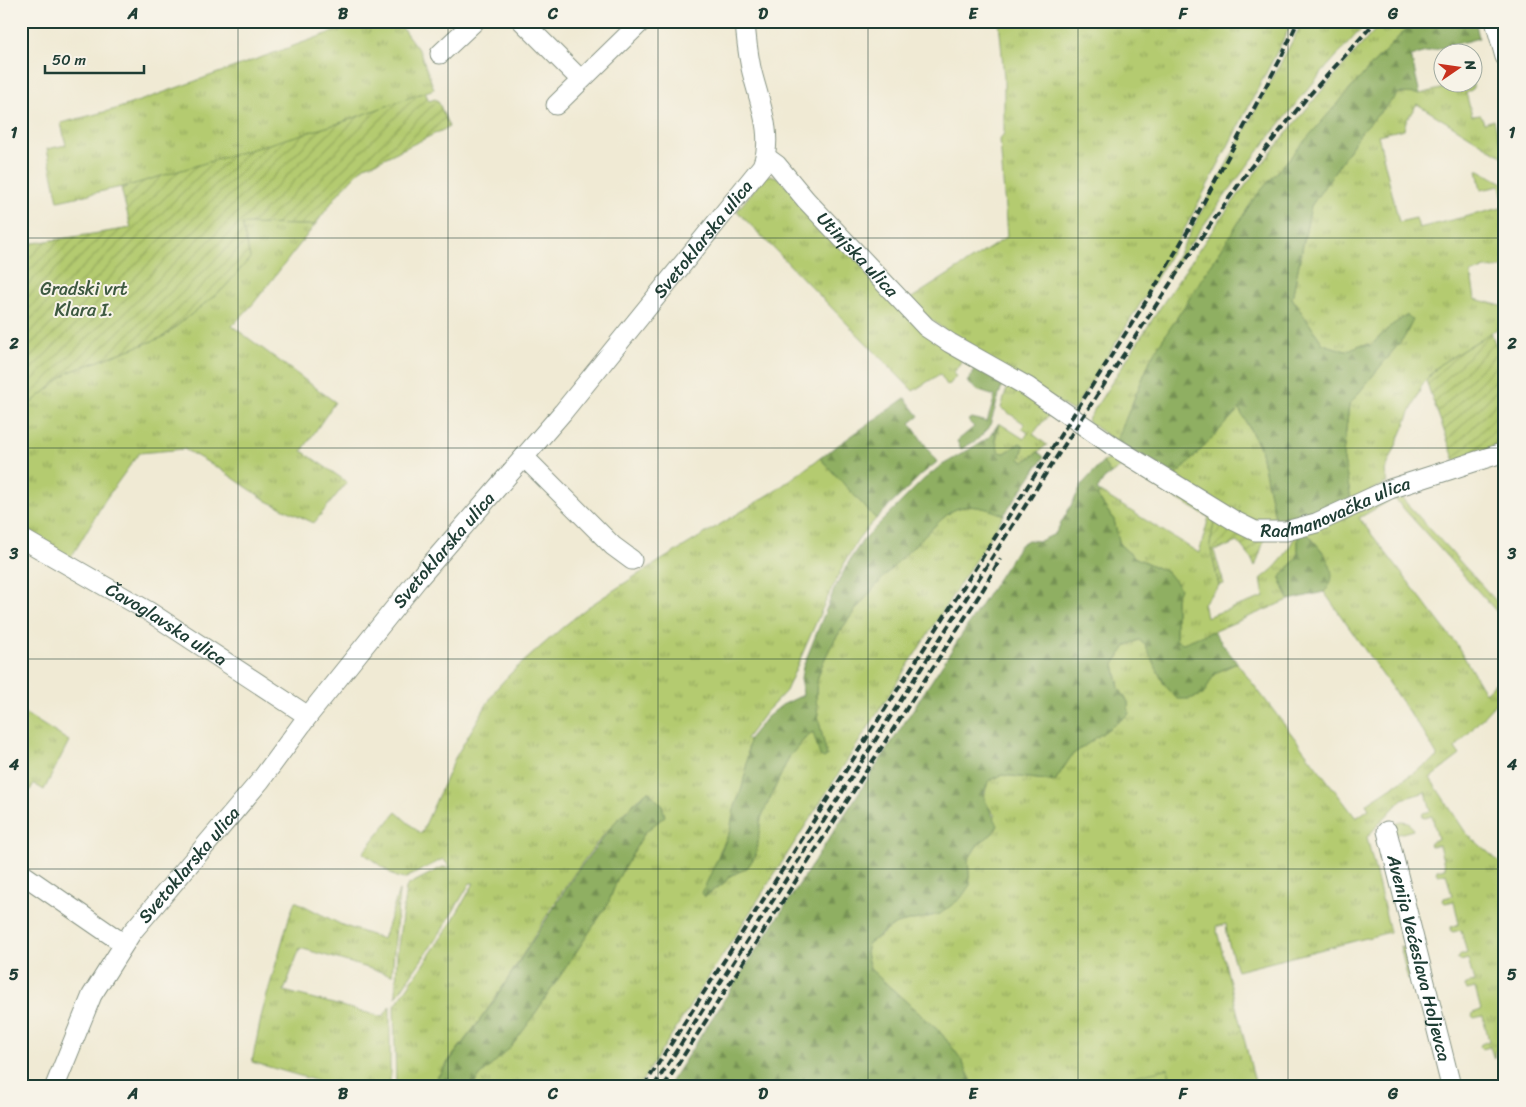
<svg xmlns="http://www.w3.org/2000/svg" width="1526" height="1107" viewBox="0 0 1526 1107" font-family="Sriracha,sans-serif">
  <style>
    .grass { fill: url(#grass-tufts); stroke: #6a8452 }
    .forest { fill: url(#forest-firs); stroke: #57764b }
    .garden { fill: url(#garden-furrows); stroke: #6a8452 }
    .pitch { fill: #b4cb70; stroke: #6a8452 }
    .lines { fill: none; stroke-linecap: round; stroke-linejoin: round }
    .minor-casing { stroke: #889484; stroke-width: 21 }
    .minor { stroke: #fff; stroke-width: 19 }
    .rail { stroke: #1f3d34; stroke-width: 4; stroke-dasharray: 8 4; stroke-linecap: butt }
    .grid { fill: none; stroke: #1f3d34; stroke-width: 1; stroke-opacity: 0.55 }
    .labels { text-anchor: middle; stroke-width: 4; stroke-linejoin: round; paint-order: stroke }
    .street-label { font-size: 18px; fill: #1f3d34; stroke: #f7f3e8 }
    .park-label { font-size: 18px; fill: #3d5940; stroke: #f7f3e8 }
    .neatline { fill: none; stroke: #1f3d34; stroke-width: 2 }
    .grid-label { font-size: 16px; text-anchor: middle; font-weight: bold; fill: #1f3d34 }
  </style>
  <defs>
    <pattern id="grass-tufts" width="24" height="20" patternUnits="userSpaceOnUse" patternTransform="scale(1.25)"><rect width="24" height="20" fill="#b4cb70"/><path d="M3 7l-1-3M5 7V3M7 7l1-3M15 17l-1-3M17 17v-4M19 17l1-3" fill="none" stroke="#92a65d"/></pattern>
    <pattern id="forest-firs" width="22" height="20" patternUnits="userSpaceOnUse" patternTransform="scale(1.25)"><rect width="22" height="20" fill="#8faf62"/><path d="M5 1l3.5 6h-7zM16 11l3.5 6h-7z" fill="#749052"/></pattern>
    <pattern id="garden-furrows" width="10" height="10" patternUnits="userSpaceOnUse" patternTransform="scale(1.25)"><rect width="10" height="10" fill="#b4cb70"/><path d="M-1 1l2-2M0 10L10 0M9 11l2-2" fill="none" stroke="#92a65d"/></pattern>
  </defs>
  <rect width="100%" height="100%" fill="#f7f3e8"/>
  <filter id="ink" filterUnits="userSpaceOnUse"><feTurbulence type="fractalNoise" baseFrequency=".02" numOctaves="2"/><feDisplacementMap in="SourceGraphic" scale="10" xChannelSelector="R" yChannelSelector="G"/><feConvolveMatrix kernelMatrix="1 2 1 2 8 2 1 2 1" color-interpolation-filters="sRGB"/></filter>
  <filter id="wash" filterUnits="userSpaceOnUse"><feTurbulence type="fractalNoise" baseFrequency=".0096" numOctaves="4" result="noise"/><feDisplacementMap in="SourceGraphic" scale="20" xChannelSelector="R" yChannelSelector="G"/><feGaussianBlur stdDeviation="1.12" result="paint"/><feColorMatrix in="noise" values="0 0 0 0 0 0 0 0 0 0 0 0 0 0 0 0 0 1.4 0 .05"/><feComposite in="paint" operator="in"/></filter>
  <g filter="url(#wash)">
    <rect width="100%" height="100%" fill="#f0ead4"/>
    <!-- grass -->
    <path class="grass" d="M 363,21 L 397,21 L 420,52 L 434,89 L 340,123 L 278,142 L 135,184 L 58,201 L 47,149 L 66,145 L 61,123 L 116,109 L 151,97 Z
      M 999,21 L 1293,21 L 1190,219 L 1161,271 L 1073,411 L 963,344 L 907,301 L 1007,237 L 1000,140 L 1004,133 L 1004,78 Z
      M 1303,21 L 1369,21 C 1293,100 1229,189 1166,278 Z
      M 1383,21 L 1414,21 L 1369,68 L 1255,198 L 1152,356 L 1116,442 L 1087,421 C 1130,354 1173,286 1219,221 C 1270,151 1325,85 1383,21 Z
      M 1465,83 L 1473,83 L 1473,89 L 1466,93 L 1472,116 L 1481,115 L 1484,123 L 1494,120 L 1500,142 L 1505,144 L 1505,158 L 1417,104 L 1406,121 L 1404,129 L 1378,135 L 1399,222 L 1416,218 L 1419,228 L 1505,207 L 1505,268 L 1485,268 L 1471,274 L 1475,299 L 1505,307 L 1505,324 L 1439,365 L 1423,383 L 1385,471 L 1387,483 L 1351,500 L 1343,455 L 1349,405 L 1405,336 L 1412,320 L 1392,325 L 1371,345 L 1360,345 L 1346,351 L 1323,344 L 1292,298 L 1311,206 L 1362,131 L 1399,93 L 1420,94 Z
      M 1477,170 L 1479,170 L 1505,184 L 1505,206 L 1500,186 L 1481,190 Z
      M 770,175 L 777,177 L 962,360 L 953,374 L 956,376 L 950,384 L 947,385 L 940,374 L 913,391 L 737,211 L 764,177 Z
      M 242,224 L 315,225 L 253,304 L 232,326 L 335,402 L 302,451 L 347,482 L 314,523 L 267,501 L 220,469 L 184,449 L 139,453 L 105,500 L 69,561 L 21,530 L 21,411 L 69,372 L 163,337 L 224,288 L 250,258 Z
      M 1009,382 L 1051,409 L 1047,414 L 1049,416 C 1043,420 1039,427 1033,434 L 1047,445 L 1024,462 L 1020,459 L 1024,446 L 1020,443 L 1005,453 L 999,453 C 994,441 996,434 999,423 L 1024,439 L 1028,433 L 1022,428 L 1025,424 L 1001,408 Z
      M 1239,409 L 1260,448 L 1276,522 L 1243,518 L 1176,476 Z
      M 1114,457 L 1215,517 L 1210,545 L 1219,586 L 1203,603 L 1206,617 L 1264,597 L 1261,579 C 1279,565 1285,557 1295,536 L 1298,536 L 1298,556 L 1280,578 L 1289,600 L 1183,644 L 1176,640 L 1176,598 L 1167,572 L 1134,557 L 1120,545 L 1114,520 L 1097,496 L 1100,492 L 1199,553 L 1209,517 L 1121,467 L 1111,474 L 1103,462 Z
      M 820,458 L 876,519 L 861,535 L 847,558 L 822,609 L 786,691 L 766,712 L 745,740 L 749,739 L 746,770 L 742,788 L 734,809 L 730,831 L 720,851 L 705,897 L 716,888 L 722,885 L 730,876 L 747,868 L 756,855 L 761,818 L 789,757 L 808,735 L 813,732 L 827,756 C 822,732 812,702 818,677 C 831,628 891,568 927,533 C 934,527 948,512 956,509 C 973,503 989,509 1004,515 L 639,1086 L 473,1086 L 480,1076 L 511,1047 L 528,1024 L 608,904 L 617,880 L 645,832 L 665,816 L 648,791 C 583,842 538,935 492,1003 C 473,1031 450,1057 431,1086 L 396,1086 L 394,1007 L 450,925 L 474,883 L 470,883 L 442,930 L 396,997 L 397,953 L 406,888 L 408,885 L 443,867 L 451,868 L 443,859 L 404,879 L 396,877 L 363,853 L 396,812 L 421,834 L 455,758 L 496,689 L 512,672 L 563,627 L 588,607 L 637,575 L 775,491 Z
      M 1399,495 L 1497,602 L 1505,593 L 1505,621 L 1394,498 L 1359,518 L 1457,645 L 1485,693 L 1505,674 L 1505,693 L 1455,748 L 1460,755 L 1430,778 L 1466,833 L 1505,867 L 1505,1032 L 1495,1052 L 1494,1059 L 1490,1047 L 1482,1049 L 1480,1047 L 1481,1044 L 1489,1041 L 1483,1016 L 1474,1018 L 1472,1016 L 1473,1013 L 1481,1010 L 1475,988 L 1467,990 L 1465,987 L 1466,984 L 1474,982 L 1468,959 L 1460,961 L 1457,959 L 1459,956 L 1467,953 L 1461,930 L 1453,932 L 1450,930 L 1451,927 L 1459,924 L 1454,901 L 1445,903 L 1443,901 L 1444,898 L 1452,896 L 1446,873 L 1438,875 L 1436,873 L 1437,870 L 1445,868 L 1439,845 L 1431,846 L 1429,844 L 1430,842 L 1438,839 L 1432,816 L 1424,818 L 1422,816 L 1423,813 L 1431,811 L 1426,792 L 1402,799 L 1367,837 L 1390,932 L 1237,971 L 1228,941 L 1226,924 L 1216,927 L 1256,1086 L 974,1086 L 961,1059 L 941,1033 L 870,969 L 866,953 L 868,944 L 896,924 L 940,914 L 970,885 L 968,860 L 978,844 L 992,834 L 995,816 C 985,801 981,799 989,781 L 1002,775 L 1055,781 L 1072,755 L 1129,714 L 1128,702 L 1119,688 L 1114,664 L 1127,645 L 1139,640 L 1145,645 L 1164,684 L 1202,695 L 1215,673 L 1237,663 L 1356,818 L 1369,809 L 1366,804 L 1438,757 L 1425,735 L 1324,592 L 1328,588 L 1324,553 L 1306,532 Z
      M 21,711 L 69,741 L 44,790 L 34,784 L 21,803 Z
      M 1401,821 L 1409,822 L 1413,830 L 1395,835 L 1395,824 Z
      M 399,891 L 392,975 L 300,948 L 284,991 L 383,1017 L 390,1006 L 390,1086 L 335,1086 L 252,1062 L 262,1013 L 288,921 L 295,901 L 342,925 L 383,939 Z
      M 1400,946 L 1408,949 L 1414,975 L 1408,980 Z"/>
    <!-- forest -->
    <path class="forest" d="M 1414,21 L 1487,21 L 1476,24 L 1479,38 L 1411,56 L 1420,94 L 1399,93 L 1362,131 L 1311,206 L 1292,298 L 1323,344 L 1346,351 L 1360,345 L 1371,345 L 1392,325 L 1407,315 L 1413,320 L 1405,336 L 1349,405 L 1343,455 L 1351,500 L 1276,522 L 1260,448 L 1239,409 L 1176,476 L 1116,442 L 1152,356 L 1255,197 L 1369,68 Z
      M 964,359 L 1004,379 L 989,428 L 977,440 L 961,449 L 957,441 L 974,427 L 968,421 L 972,418 L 987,422 L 995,396 L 979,391 L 967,382 L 975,370 L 961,360 Z
      M 905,398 L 919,416 L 910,423 L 937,462 L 922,474 L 876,519 L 820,458 Z
      M 999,423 L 995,438 L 999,452 L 1005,453 L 1020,443 L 1024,446 L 1020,459 L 1024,462 L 1038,452 L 1044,457 L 1004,515 C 989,509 972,503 956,509 C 948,512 934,527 927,533 C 891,568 831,628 818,677 C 812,702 822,732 827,756 L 824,758 L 820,756 L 813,732 L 808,735 L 789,757 L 761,818 L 756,855 L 747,868 L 730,876 L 722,885 L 716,888 L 705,897 L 702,893 L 730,831 L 734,809 L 742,788 L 746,770 L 749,739 L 766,718 L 782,705 L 803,695 L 801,678 L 803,667 L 834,590 L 851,558 L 863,540 L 923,480 L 939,467 L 982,442 L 989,437 Z
      M 1103,462 L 1111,474 L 1104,479 L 1097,490 L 1100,492 L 1097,496 L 1114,520 L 1120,545 L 1134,557 L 1167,572 L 1180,588 L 1176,598 L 1176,640 L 1183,643 L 1213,631 L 1237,663 L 1215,673 L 1203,695 L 1189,699 L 1177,699 L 1164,684 L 1145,645 L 1139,640 L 1127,645 L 1114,664 L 1119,688 L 1128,702 L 1129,714 L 1072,755 L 1055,781 L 1002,775 L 989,781 C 987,784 985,789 984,792 C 982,801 995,817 998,826 L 992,834 L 978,844 L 968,860 L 970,885 L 961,898 L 940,914 L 896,924 L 883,932 L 868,944 L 866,953 L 870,969 L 941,1033 L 961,1059 L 974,1086 L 668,1086 L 1020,545 L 1028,540 L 1040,541 L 1055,534 L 1084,482 Z
      M 1306,532 C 1319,547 1345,573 1324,592 L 1289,600 L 1280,578 L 1298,556 L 1298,536 Z
      M 648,791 L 662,805 L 665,816 L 645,832 L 617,880 L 608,904 L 528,1024 L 511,1047 L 480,1076 L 473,1086 L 431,1086 L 492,1004 L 576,873 L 614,823 Z"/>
    <!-- garden -->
    <path class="garden" d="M 425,92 L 429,101 L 435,99 L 438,101 L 449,127 L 374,163 L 364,166 L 337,195 L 315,225 L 242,224 L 250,258 L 224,288 L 163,337 L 69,372 L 21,411 L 21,245 L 131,228 L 121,188 L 340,123 Z
      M 1491,333 L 1505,367 L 1505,446 L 1455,461 L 1426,381 L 1439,365 Z
      M 1215,517 L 1265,538 L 1255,567 L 1251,558 L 1238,542 L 1214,551 L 1224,584 L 1219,585 L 1210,545 Z"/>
    <!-- pitch -->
    <path class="pitch" d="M 1168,1068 L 1172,1086 L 1112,1086 L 1111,1082 Z"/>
  </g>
  <g filter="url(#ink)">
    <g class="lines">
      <!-- minor casing -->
      <g class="minor-casing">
        <g id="minor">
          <path d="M 522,21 L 581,80"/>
          <path d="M 1495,21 L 1505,57"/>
          <path d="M 440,54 L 475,21"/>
          <path d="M 556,105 L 642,21"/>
          <path id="s1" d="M 766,157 L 777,165 L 806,200 L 926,327 L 950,343 L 1028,387 L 1113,446 L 1235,521 L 1255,531 L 1286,531 L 1316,523 L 1390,489 L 1505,452"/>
          <path d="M 524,457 L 613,546 L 632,560"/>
          <path id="s2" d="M 21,538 L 148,611 L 308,716"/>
          <path id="s3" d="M 1387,831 L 1451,1086"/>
          <path d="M 21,873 L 124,944"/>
          <path id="s4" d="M 55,1086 L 92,995 L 132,932 L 260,781 L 308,716 L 418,579 L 563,412 L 762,166 C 775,135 758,99 751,68 C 748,53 746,37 745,21"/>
        </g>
      </g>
      <!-- minor -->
      <use href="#minor" class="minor"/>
      <!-- rail -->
      <path class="rail" d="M 644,1086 L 1152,292 L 1192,224 L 1281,58 L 1298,21
        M 654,1086 L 1052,464 L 1185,261 L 1251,167 L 1305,100 L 1376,21
        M 664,1086 L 984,588 L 1000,559"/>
    </g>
  </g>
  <!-- grid -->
  <path class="grid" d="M 238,21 L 238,1086M 448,21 L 448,1086M 658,21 L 658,1086M 868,21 L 868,1086M 1078,21 L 1078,1086M 1288,21 L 1288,1086M 21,238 L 1505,238M 21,448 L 1505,448M 21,659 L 1505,659M 21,869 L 1505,869"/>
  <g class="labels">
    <!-- street labels -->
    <g class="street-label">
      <text dy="6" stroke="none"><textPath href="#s4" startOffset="1071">Svetoklarska ulica</textPath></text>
      <text dy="6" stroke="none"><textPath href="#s1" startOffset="134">Utinjska ulica</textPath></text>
      <text dy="6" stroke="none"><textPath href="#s1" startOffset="706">Radmanovačka ulica</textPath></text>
      <text dy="6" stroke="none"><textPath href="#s4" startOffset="666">Svetoklarska ulica</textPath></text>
      <text dy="6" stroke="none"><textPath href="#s2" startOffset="169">Čavoglavska ulica</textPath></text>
      <text dy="6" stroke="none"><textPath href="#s4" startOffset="261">Svetoklarska ulica</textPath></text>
      <text dy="6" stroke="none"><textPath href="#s3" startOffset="131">Avenija Većeslava Holjevca</textPath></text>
    </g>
    <!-- park labels -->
    <g class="park-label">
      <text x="84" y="295">Gradski vrt<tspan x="84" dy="21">Klara I.</tspan></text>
    </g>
  </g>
  <!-- margin -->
  <rect width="1526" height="1107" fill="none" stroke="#f7f3e8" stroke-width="55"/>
  <!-- north arrow -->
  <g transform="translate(1458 68) rotate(77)"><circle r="24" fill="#f7f3e8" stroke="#a1aaa0"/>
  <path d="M0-4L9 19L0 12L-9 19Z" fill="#c8321e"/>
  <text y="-8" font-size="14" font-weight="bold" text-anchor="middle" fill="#1f3d34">N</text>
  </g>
  <!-- scale -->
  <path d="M45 65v8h99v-8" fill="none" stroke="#1f3d34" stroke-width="2.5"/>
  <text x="52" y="65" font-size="15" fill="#1f3d34" stroke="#f7f3e8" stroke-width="4" paint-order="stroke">50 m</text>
  <rect x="28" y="28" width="1470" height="1052" class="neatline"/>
  <g class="grid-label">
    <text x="133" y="19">A</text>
    <text x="343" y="19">B</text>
    <text x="553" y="19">C</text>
    <text x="763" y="19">D</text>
    <text x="973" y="19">E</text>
    <text x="1183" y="19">F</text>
    <text x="1393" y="19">G</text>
    <text x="14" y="138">1</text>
    <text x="1512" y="138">1</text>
    <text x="14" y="349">2</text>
    <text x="1512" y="349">2</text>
    <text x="14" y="559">3</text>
    <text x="1512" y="559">3</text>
    <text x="14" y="770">4</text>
    <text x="1512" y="770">4</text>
    <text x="14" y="980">5</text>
    <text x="1512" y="980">5</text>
    <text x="133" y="1099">A</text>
    <text x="343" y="1099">B</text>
    <text x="553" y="1099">C</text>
    <text x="763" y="1099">D</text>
    <text x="973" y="1099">E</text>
    <text x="1183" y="1099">F</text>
    <text x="1393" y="1099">G</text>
  </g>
</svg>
